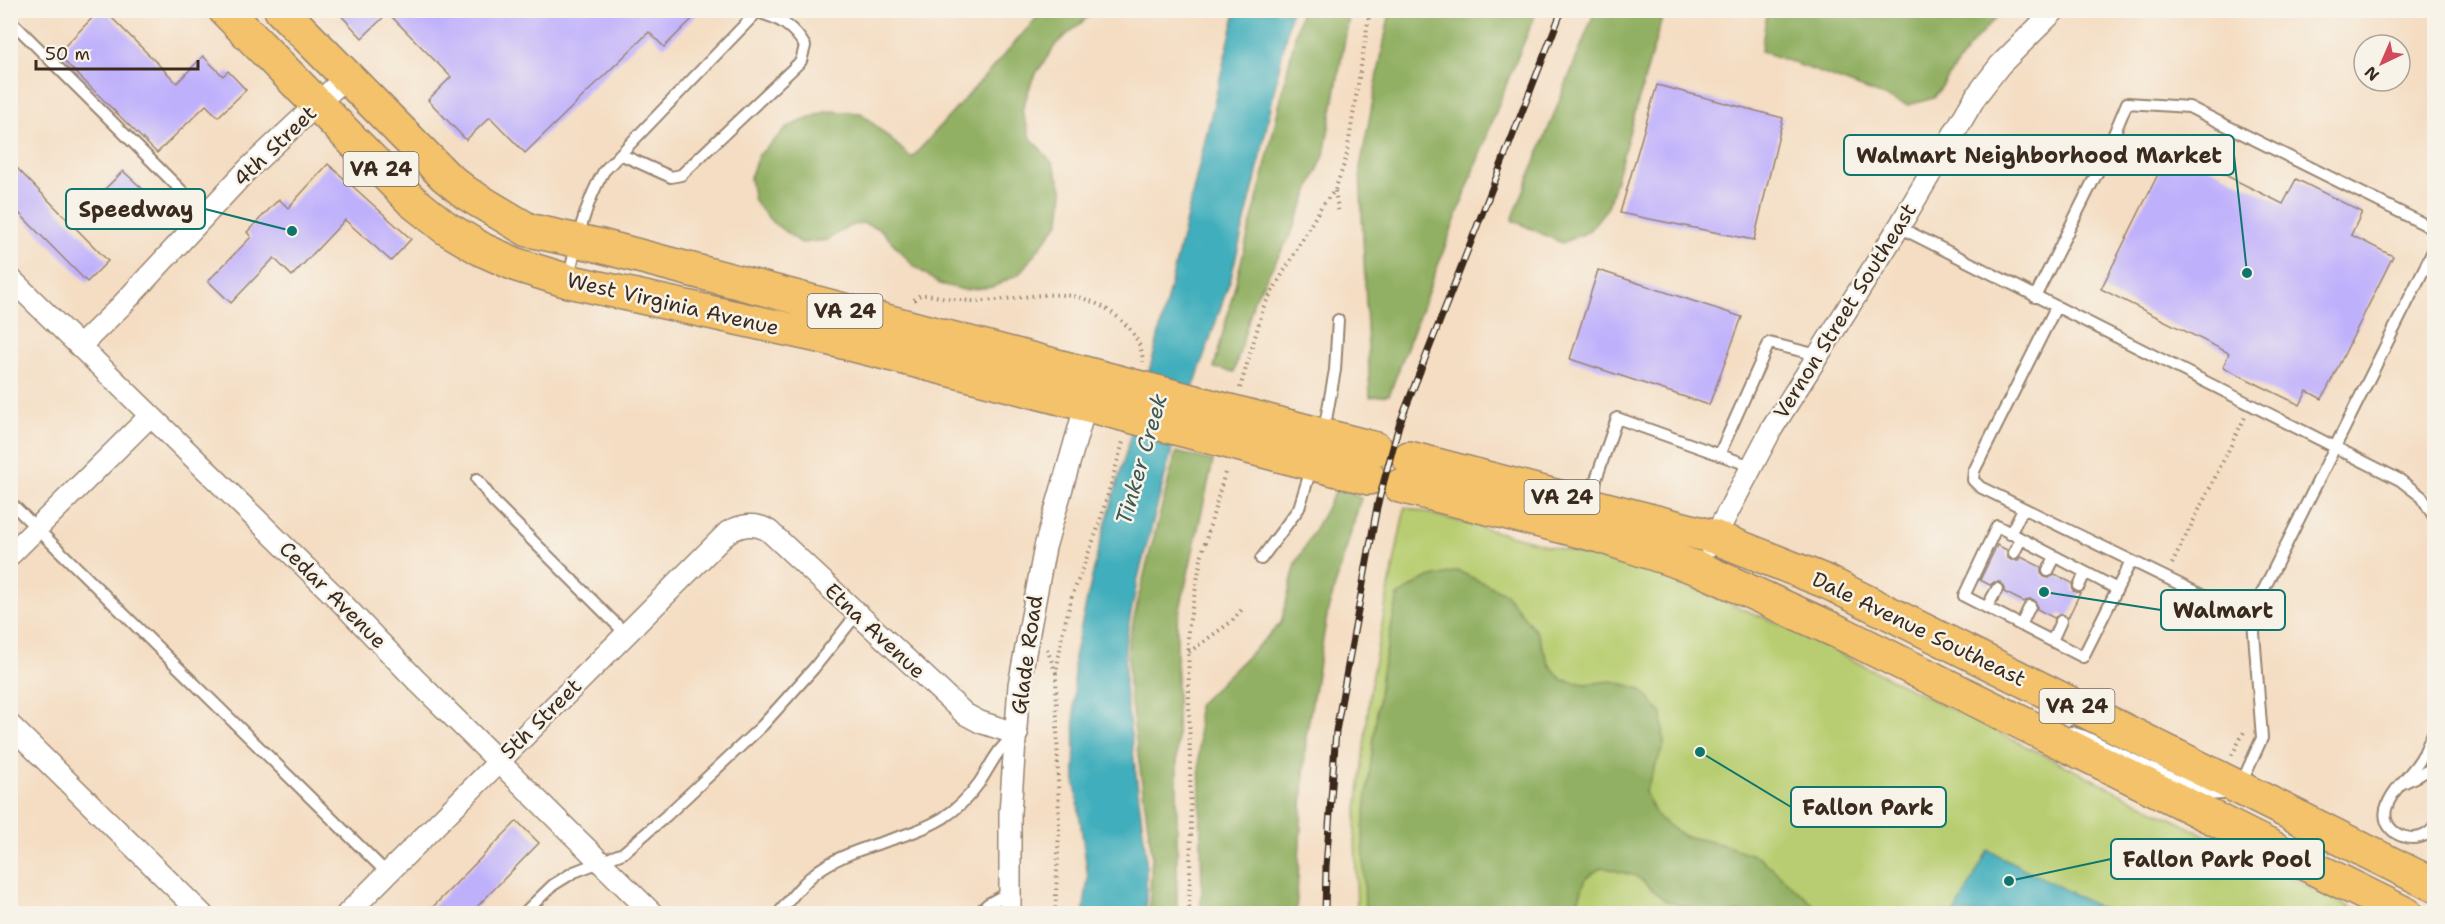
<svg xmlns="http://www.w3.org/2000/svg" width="2445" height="924" viewBox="0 0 2445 924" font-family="'Shantell Sans',sans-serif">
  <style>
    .green { fill: #b8cd71; stroke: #7a7c48; stroke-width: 1.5 }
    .forest { fill: #92b063; stroke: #666d40; stroke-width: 1.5 }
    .water { fill: #3faebc; stroke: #3d6c6d; stroke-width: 1.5 }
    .building { fill: #bfb0fc }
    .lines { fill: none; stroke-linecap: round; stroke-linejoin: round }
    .service-casing { stroke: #988470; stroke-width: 14 }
    .minor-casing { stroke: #988470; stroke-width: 24 }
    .primary-casing { stroke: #988470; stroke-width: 36 }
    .path { stroke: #988470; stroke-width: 4; stroke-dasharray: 1.5 4.5; stroke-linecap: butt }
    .service { stroke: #fff; stroke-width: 10 }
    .minor { stroke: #fff; stroke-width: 21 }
    .primary { stroke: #f3c26a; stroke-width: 33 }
    .rail-casing { stroke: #3b2a1e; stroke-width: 7 }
    .rail { stroke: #f7f3e8; stroke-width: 4.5; stroke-dasharray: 14; stroke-linecap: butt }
    .primary-bridge-casing { stroke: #988470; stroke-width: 36; stroke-linecap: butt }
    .primary-bridge { stroke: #f3c26a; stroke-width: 33 }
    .labels { text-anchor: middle; stroke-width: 5; stroke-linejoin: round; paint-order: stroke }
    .shield { fill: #f7f3e8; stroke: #73665b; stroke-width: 1.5 }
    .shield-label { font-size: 20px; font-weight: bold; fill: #3b2a1e }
    .street-label { font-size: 21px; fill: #3b2a1e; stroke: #f7f3e8 }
    .water-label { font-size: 22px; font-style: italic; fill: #3c5855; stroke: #f7f3e8 }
    .leader { fill: none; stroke: #0f766e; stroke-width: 2 }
    .callout-dot { fill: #0f766e; stroke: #f7f3e8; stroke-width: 2 }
    .callout { fill: #f7f3e8; stroke: #0f766e; stroke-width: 2 }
    .callout-label { font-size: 22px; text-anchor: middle; font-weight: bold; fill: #3b2a1e }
  </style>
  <rect width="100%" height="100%" fill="#f7f3e8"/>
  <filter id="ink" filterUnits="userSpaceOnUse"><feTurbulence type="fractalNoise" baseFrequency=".0167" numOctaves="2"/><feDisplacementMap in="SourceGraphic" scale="12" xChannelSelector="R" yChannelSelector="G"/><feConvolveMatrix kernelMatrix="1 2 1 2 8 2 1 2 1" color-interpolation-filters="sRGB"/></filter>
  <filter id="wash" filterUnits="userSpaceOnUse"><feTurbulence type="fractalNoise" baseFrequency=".008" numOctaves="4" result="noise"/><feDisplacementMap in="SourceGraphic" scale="24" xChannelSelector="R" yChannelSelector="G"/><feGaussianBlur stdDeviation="1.35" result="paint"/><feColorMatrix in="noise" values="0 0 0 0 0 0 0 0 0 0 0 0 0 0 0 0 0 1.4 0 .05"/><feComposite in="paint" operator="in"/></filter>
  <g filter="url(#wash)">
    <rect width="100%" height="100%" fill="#f4ddc2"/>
    <!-- green -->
    <path class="green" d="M 1405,507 L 1665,577 L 1784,626 L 2362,913 L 1357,914 L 1355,829 L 1372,675 Z"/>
    <!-- forest -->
    <path class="forest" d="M 1043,11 L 1095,11 L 1056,44 L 1033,78 L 1022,110 L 1030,137 L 1053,164 L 1063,191 L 1060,221 L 1019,274 L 993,287 L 964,290 L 940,284 L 914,266 L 880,229 L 862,223 L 847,227 L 827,240 L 801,243 L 772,222 L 754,201 L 750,178 L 758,156 L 788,127 L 827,111 L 861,113 L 912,158 Z
      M 1301,11 L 1350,11 L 1324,155 L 1290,236 L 1254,300 L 1234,372 L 1214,368 L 1263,176 Z
      M 1390,11 L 1537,11 L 1508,80 L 1389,395 L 1370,397 L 1360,168 Z
      M 1595,11 L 1664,11 L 1608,207 L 1588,232 L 1562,243 L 1512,220 Z
      M 1767,11 L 1767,10 L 2002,11 L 1968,48 L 1934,98 L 1908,105 L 1761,51 Z
      M 1176,452 L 1213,461 L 1177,623 L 1177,913 L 1149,913 L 1152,855 L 1129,689 L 1128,644 L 1142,583 Z
      M 1337,489 L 1361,498 L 1328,610 L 1306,737 L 1296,913 L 1200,913 L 1202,889 L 1198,705 L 1281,623 L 1296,563 Z
      M 1458,571 L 1505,593 L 1537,633 L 1549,664 L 1562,680 L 1586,684 L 1612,681 L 1641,689 L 1662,714 L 1664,745 L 1645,792 L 1657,817 L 1684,836 L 1721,844 L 1759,857 L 1823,913 L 1701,913 L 1665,900 L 1636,876 L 1602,867 L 1586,878 L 1574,913 L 1365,913 L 1363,829 L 1381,677 L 1398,596 L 1424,579 Z"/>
    <!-- water -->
    <path class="water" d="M 1236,11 L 1291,11 L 1256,177 L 1231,277 L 1171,453 L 1137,582 L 1125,644 L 1125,688 L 1146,854 L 1146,913 L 1083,914 L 1088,878 L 1075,782 L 1074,657 L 1098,551 L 1155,350 Z
      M 1988,850 L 2110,913 L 2001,914 L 1997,911 L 1995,914 L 1955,913 Z"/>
    <g id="blocks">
      <!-- building -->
      <path class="building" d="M 100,10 L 104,10 L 177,83 L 203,56 L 223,76 L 228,71 L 246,90 L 218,117 L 206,105 L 157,153 L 57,54 Z
        M 336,10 L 701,10 L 664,47 L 649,32 L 525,153 L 490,117 L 466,140 L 428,100 L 451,77 L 388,13 L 362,38 Z
        M 1657,85 L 1783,118 L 1754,240 L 1620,213 Z
        M 2171,148 L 2283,204 L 2296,179 L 2362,212 L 2351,235 L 2393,256 L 2322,399 L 2307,391 L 2300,405 L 2261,386 L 2223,367 L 2229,353 L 2101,289 Z
        M 10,161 L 108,261 L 87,282 L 10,204 Z
        M 328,164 L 411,239 L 391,261 L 345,220 L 292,276 L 274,258 L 231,303 L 208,281 L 251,237 L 247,232 L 279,199 L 288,208 Z
        M 123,171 L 146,192 L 123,216 L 100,194 Z
        M 1598,270 L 1742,317 L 1709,405 L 1570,359 Z
        M 1997,545 L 2007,550 L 2007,557 L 2011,560 L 2018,560 L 2021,557 L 2041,567 L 2041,572 L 2044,577 L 2049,578 L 2055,574 L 2072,583 L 2073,591 L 2080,593 L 2068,618 L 2061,614 L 2054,618 L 2037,609 L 2037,605 L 2034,600 L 2029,599 L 2024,602 L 2004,592 L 2004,586 L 2000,582 L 1994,582 L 1990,585 L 1980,580 Z
        M 517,821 L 539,843 L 501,882 L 470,914 L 426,914 Z"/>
    </g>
  </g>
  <g filter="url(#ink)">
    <use href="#blocks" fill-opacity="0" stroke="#988470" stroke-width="1.5"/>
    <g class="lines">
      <!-- service casing -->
      <g class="service-casing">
        <path id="service" d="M 10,20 L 206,215
          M 1899,227 L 2400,480 L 2422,497 L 2434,517
          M 569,277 C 577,240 585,203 604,171 L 757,12 C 779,18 793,26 805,46 L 801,61 L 681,175 L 671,177 L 620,154
          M 2035,297 L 2101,165 L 2127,103 L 2189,107 L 2434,229
          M 2056,307 L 1974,471 L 1973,480 L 1980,487 L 2253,620
          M 1324,431 L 1335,370 L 1338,320
          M 1719,455 L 1769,343 L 1818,355
          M 477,479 L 494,502 L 625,633
          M 1589,500 L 1617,418 L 1751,466
          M 10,502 L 387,873
          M 2010,534 L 2023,509
          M 2014,553 L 2021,539
          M 1261,559 L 1299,508 L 1312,466
          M 2048,571 L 2055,557
          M 2079,586 L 2085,573
          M 2117,589 L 1997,526 L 1964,596 L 2083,657 L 2131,561
          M 1987,607 L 1997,589
          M 2021,625 L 2030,606
          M 2052,641 L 2061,621
          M 2071,732 L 2084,736 L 2207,795 L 2223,794 L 2246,773 L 2262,738 L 2253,620 L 2257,603 L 2434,249
          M 2425,751 L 2434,731
          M 2423,755 C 2413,775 2392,787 2386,809 C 2380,837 2421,848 2434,827
          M 2403,783 L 2431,769 L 2434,762
          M 523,914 L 553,885 L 574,872 L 623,853 L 666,816 L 762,726 L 814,668 L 857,614
          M 778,914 C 791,898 803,882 819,870 C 856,844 905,841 943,818 C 957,809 969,797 979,783 C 992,764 996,750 1015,735
          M 977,914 L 988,904 L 1010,892"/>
      </g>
      <!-- minor casing -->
      <g class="minor-casing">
        <path id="minor" d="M 10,278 L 339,600 L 416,680 L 653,914
          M 80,346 L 121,306 L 248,169 L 346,77
          M 1710,546 L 1771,430 L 1899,227 L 1976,96 L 2000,65 L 2055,10
          M 10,555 L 150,416
          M 10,725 L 202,914
          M 347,914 L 728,532 C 742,525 755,522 769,531 L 965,714 L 980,722 L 1017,734
          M 1010,914 L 1010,813 L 1019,685 L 1045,547 L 1086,404"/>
      </g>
      <!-- primary casing -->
      <g class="primary-casing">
        <path id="primary" d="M 225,10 L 412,201 L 446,228 L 483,250 L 517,265 L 568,281 L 823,337 L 1107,410
          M 281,10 L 445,176 L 466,193 L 528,230 L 597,245 L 1114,381
          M 1291,427 L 1376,449
          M 1283,456 L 1369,478
          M 1409,458 L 1714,537 L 1827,582 L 2434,885
          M 1400,486 L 1600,536 L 1700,569 L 1843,634 L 2406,914"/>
      </g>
      <!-- path -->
      <path class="path" d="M 1335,191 L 1339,214
        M 914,300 L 920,295 L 929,295 C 947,298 966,302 984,301 C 1036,298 1074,281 1120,319 C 1133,331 1142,344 1143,362
        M 1240,388 L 1264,306 L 1321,207 L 1335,190 L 1346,159 L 1370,10
        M 2172,564 L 2245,417
        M 1047,649 L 1056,673
        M 1189,652 L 1231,622 L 1243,608
        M 2232,755 L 2245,730
        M 1055,914 L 1059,831 L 1056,674 L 1062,635 L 1072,596 L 1098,528 L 1123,442
        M 1189,914 L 1191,832 L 1188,630 L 1202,554 L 1226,469"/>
      <!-- service -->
      <use href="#service" class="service"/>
      <!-- minor -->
      <use href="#minor" class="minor"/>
      <!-- primary -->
      <use href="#primary" class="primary"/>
      <!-- rail casing -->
      <g class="rail-casing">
        <path id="rail" d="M 1325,914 L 1326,867 L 1336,731 L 1377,507 L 1399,425 L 1562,10"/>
      </g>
      <!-- rail -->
      <use href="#rail" class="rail"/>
      <!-- primary-bridge casing -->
      <g class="primary-bridge-casing">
        <path id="primary-bridge" d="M 1114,381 L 1291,427
          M 1107,410 L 1283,456"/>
      </g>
      <!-- primary-bridge -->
      <use href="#primary-bridge" class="primary-bridge"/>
    </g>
  </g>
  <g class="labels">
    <!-- shield labels -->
    <g class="shield">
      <rect x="343.5" y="152" width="75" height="34" rx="4.5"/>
      <rect x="807.5" y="294" width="75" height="34" rx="4.5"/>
      <rect x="1524.5" y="480" width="75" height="34" rx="4.5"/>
      <rect x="2039.5" y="689" width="75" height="34" rx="4.5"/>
    </g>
    <g class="shield-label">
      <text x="381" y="176">VA 24</text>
      <text x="845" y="318">VA 24</text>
      <text x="1562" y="504">VA 24</text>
      <text x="2077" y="713">VA 24</text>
    </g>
    <!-- street labels -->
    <g class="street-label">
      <text transform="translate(275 146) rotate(-44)" y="7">4th Street</text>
      <text transform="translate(673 304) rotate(13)" y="7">West Virginia Avenue</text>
      <text transform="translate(1845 311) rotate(-58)" y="7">Vernon Street Southeast</text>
      <text transform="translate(333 595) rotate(45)" y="7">Cedar Avenue</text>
      <text transform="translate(1919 629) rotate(26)" y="7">Dale Avenue Southeast</text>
      <text transform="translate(875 631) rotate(43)" y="7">Etna Avenue</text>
      <text transform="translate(1027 655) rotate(-82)" y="7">Glade Road</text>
      <text transform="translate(541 719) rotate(-45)" y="7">5th Street</text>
    </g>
    <!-- water labels -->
    <g class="water-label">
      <text transform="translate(1141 459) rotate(-74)" y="8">Tinker Creek</text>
    </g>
  </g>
  <!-- callouts -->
  <path class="leader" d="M2247 273L2234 155M292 231L205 209M2044 592L2161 610M1700 752L1791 807M2009 881L2111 859"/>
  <g class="callout-dot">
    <circle cx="2247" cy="273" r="6"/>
    <circle cx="292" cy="231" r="6"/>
    <circle cx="2044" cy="592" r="6"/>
    <circle cx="1700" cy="752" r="6"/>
    <circle cx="2009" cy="881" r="6"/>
  </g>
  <g class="callout">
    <rect x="1844" y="135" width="390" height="40" rx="6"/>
    <rect x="66" y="189" width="139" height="40" rx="6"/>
    <rect x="2161" y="590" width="124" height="40" rx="6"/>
    <rect x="1791" y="787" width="155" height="40" rx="6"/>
    <rect x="2111" y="839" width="213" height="40" rx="6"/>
  </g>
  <g class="callout-label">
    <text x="2039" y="163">Walmart Neighborhood Market</text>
    <text x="136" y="217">Speedway</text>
    <text x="2223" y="618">Walmart</text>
    <text x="1868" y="815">Fallon Park</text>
    <text x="2217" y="867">Fallon Park Pool</text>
  </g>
  <!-- margin -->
  <rect width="2445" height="924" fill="none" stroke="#f7f3e8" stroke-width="36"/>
  <!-- north arrow -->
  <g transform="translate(2382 63) rotate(224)"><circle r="28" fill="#f7f3e8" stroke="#aca397" stroke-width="1.5"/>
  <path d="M0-4.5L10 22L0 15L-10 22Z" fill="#d1495b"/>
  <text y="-9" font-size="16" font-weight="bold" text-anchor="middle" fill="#3b2a1e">N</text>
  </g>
  <!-- scale -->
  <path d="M36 60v9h162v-9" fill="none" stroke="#3b2a1e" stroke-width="3"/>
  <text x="45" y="60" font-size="18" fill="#3b2a1e" stroke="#f7f3e8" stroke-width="4.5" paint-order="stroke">50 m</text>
</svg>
